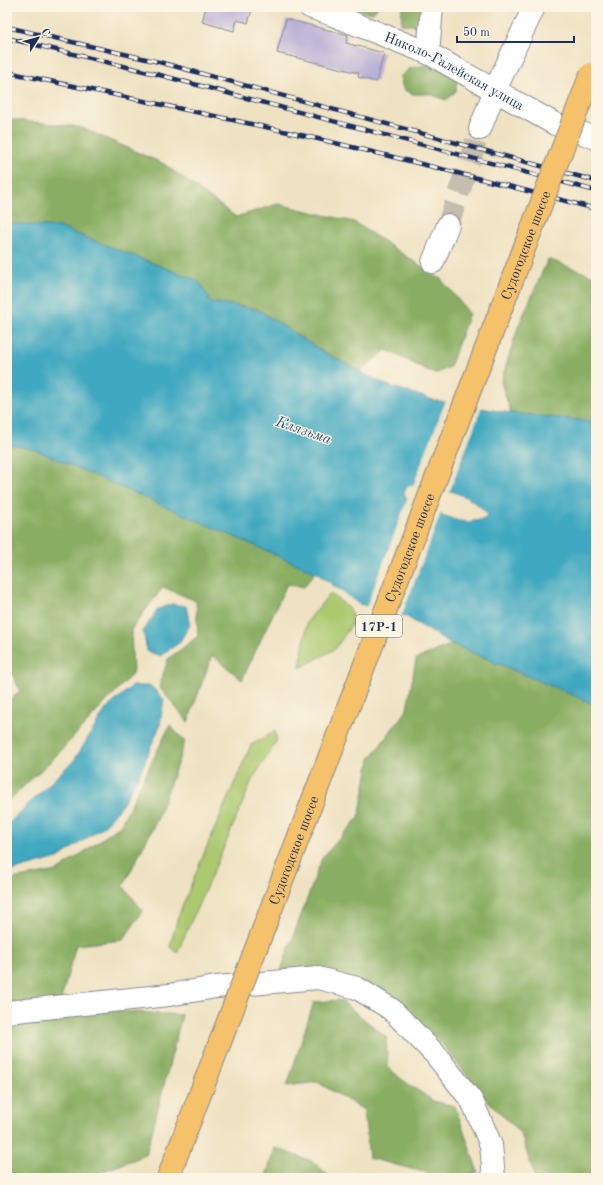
<svg xmlns="http://www.w3.org/2000/svg" width="603" height="1185" viewBox="0 0 603 1185" font-family="'Old Standard TT',serif">
  <style>
    .green { fill: #acc970; stroke: #647c67 }
    .forest { fill: #89ad62; stroke: #526e60 }
    .water { fill: #40a8c0; stroke: #2e6c8f; fill-rule: evenodd }
    .pier { fill: #efe2c2 }
    .building { fill: #b0a5d4 }
    .lines { fill: none; stroke-linecap: round; stroke-linejoin: round }
    .minor-tunnel { stroke: #c5beae; stroke-width: 22; stroke-dasharray: 22 11; stroke-linecap: butt }
    .minor-casing { stroke: #858890; stroke-width: 24 }
    .minor { stroke: #fff; stroke-width: 22 }
    .rail-casing { stroke: #1b2f5e; stroke-width: 4.5 }
    .rail { stroke: #fcf5e5; stroke-width: 3; stroke-dasharray: 9; stroke-linecap: butt }
    .major-bridge-casing { stroke: #858890; stroke-width: 24; stroke-linecap: butt }
    .major-bridge { stroke: #f5c16b; stroke-width: 22 }
    .labels { text-anchor: middle; stroke-width: 3; stroke-linejoin: round; paint-order: stroke }
    .shield { fill: #fcf5e5; stroke: #5e6a86; stroke-width: 1 }
    .shield-label { font-size: 13px; font-weight: bold; fill: #1b2f5e }
    .street-label { font-size: 14px; fill: #1b2f5e; stroke: #fcf5e5 }
    .water-label { font-size: 15px; font-style: italic; fill: #285980; stroke: #fcf5e5 }
  </style>
  <rect width="100%" height="100%" fill="#fcf5e5"/>
  <filter id="ink" filterUnits="userSpaceOnUse"><feTurbulence type="fractalNoise" baseFrequency=".025" numOctaves="2"/><feDisplacementMap in="SourceGraphic" scale="8" xChannelSelector="R" yChannelSelector="G"/><feConvolveMatrix kernelMatrix="1 2 1 2 8 2 1 2 1" color-interpolation-filters="sRGB"/></filter>
  <filter id="wash" filterUnits="userSpaceOnUse"><feTurbulence type="fractalNoise" baseFrequency=".012" numOctaves="4" result="noise"/><feDisplacementMap in="SourceGraphic" scale="16" xChannelSelector="R" yChannelSelector="G"/><feGaussianBlur stdDeviation="0.9" result="paint"/><feColorMatrix in="noise" values="0 0 0 0 0 0 0 0 0 0 0 0 0 0 0 0 0 1.4 0 .05"/><feComposite in="paint" operator="in"/></filter>
  <g filter="url(#wash)">
    <rect width="100%" height="100%" fill="#efe2c2"/>
    <!-- green -->
    <path class="green" d="M 330,593 L 349,608 L 354,621 L 335,649 L 300,668 L 307,622 Z
      M 275,731 L 277,740 L 252,780 L 225,845 L 177,953 L 170,947 L 178,917 L 205,851 L 251,745 Z"/>
    <!-- forest -->
    <path class="forest" d="M 338,7 L 378,7 L 373,13 Z
      M 402,7 L 423,7 L 424,26 L 401,24 Z
      M 432,63 L 457,80 L 456,91 L 446,100 L 429,94 L 412,94 L 403,89 L 400,77 L 409,69 Z
      M 7,119 L 80,127 L 164,164 L 236,217 L 278,204 L 354,222 L 441,279 L 469,313 L 450,367 L 435,374 L 386,350 L 360,371 L 320,350 L 257,309 L 211,302 L 198,281 L 59,227 L 7,223 Z
      M 548,259 L 596,277 L 596,422 L 511,413 L 501,382 L 518,327 Z
      M 7,444 L 36,449 L 315,572 L 304,587 L 287,584 L 242,680 L 212,655 L 188,722 L 159,687 L 168,659 L 198,636 L 196,601 L 163,587 L 131,630 L 133,673 L 54,758 L 7,802 L 7,703 L 20,691 L 7,662 Z
      M 452,644 L 596,705 L 596,1178 L 535,1178 L 521,1134 L 481,1094 L 444,1046 L 398,1002 L 318,971 L 281,970 L 322,858 L 359,817 L 370,759 L 407,709 L 416,659 Z
      M 170,725 L 185,742 L 157,820 L 123,886 L 143,911 L 123,940 L 76,945 L 59,1007 L 182,1015 L 146,1155 L 90,1176 L 88,1178 L 7,1178 L 7,880 L 57,871 L 120,826 Z
      M 340,1000 L 386,1037 L 388,1067 L 400,1078 L 433,1101 L 455,1106 L 478,1172 L 456,1178 L 447,1178 L 369,1158 L 364,1110 L 317,1082 L 287,1086 L 314,1002 Z
      M 275,1148 L 314,1162 L 331,1178 L 265,1178 Z"/>
    <!-- water -->
    <path class="water" d="M 7,223 L 59,227 L 199,281 L 211,302 L 257,309 L 320,350 L 384,384 L 433,400 L 511,413 L 596,422 L 596,705 L 452,644 L 405,616 L 359,604 L 315,572 L 36,450 L 7,444 ZM 418,482 C 442,489 471,493 487,514 L 485,519 L 469,522 L 459,521 L 409,503 L 404,493 L 407,487 Z
      M 172,604 L 186,606 L 190,625 L 179,643 L 160,656 L 147,651 L 143,631 L 158,609 Z
      M 132,686 L 151,686 L 164,699 L 160,725 L 140,773 L 122,805 L 103,827 L 58,858 L 7,872 L 7,825 L 75,759 L 106,709 Z"/>
    <!-- pier -->
    <path class="pier" d="M 446,400 L 482,406 L 449,493 L 418,484 L 413,486 Z
      M 408,498 L 411,501 L 441,513 L 401,617 L 366,608 Z"/>
    <g id="blocks">
      <!-- building -->
      <path class="building" d="M 206,7 L 253,7 L 248,23 L 237,20 L 234,31 L 202,22 Z
        M 286,19 L 348,35 L 346,43 L 384,53 L 376,82 L 358,77 L 359,73 L 277,53 Z"/>
    </g>
  </g>
  <g filter="url(#ink)">
    <use href="#blocks" fill-opacity="0" stroke="#858890" stroke-width="1"/>
    <g class="lines">
      <!-- minor-tunnel -->
      <path class="minor-tunnel" d="M 448,225 L 480,129"/>
      <!-- minor casing -->
      <g class="minor-casing">
        <g id="minor">
          <path id="s1" d="M 310,7 L 333,15 L 428,53 L 555,124 L 596,138"/>
          <path d="M 428,53 L 432,7"/>
          <path d="M 480,129 L 495,90 L 534,7"/>
          <path d="M 433,262 L 448,225"/>
          <path d="M 7,1012 L 169,995 L 216,987 L 318,978 L 357,988 L 391,1009 L 435,1054 L 472,1101 L 491,1145 L 494,1178"/>
        </g>
      </g>
      <!-- minor -->
      <use href="#minor" class="minor"/>
      <!-- rail casing -->
      <g class="rail-casing">
        <path id="rail" d="M 7,27 L 159,62 L 596,181
          M 7,38 L 156,74 L 596,191
          M 7,72 C 105,93 203,113 301,135 C 400,158 498,183 596,209"/>
      </g>
      <!-- rail -->
      <use href="#rail" class="rail"/>
      <!-- major-bridge casing -->
      <g class="major-bridge-casing">
        <g id="major-bridge">
          <path id="s2" d="M 168,1178 L 591,74"/>
        </g>
      </g>
      <!-- major-bridge -->
      <use href="#major-bridge" class="major-bridge"/>
    </g>
  </g>
  <g class="labels">
    <!-- shield labels -->
    <rect class="shield" x="356" y="615" width="46" height="22" rx="3"/>
    <g class="shield-label">
      <text x="379" y="631">17Р-1</text>
    </g>
    <!-- street labels -->
    <g class="street-label">
      <text dy="5" stroke="none"><textPath href="#s1" startOffset="158">Николо-Галейская улица</textPath></text>
      <text dy="5" stroke="none"><textPath href="#s2" startOffset="999">Судогодское шоссе</textPath></text>
      <text dy="5" stroke="none"><textPath href="#s2" startOffset="675">Судогодское шоссе</textPath></text>
      <text dy="5" stroke="none"><textPath href="#s2" startOffset="351">Судогодское шоссе</textPath></text>
    </g>
    <!-- water labels -->
    <g class="water-label">
      <text transform="translate(304 430) rotate(19)" y="5">Клязьма</text>
    </g>
  </g>
  <!-- margin -->
  <rect width="603" height="1185" fill="none" stroke="#fcf5e5" stroke-width="24"/>
  <!-- north arrow -->
  <g transform="translate(38 38) rotate(54)" stroke="#fcf5e5" stroke-width="3" paint-order="stroke">
  <path d="M0-3L7 15L0 10L-7 15Z" fill="#1b2f5e"/>
  <text y="-6" font-size="11" font-weight="bold" text-anchor="middle" fill="#1b2f5e">С</text>
  </g>
  <!-- scale -->
  <path d="M457 36v6h117v-6" fill="none" stroke="#1b2f5e" stroke-width="2"/>
  <text x="463" y="36" font-size="12" fill="#1b2f5e" stroke="#fcf5e5" stroke-width="3" paint-order="stroke">50 m</text>
</svg>
